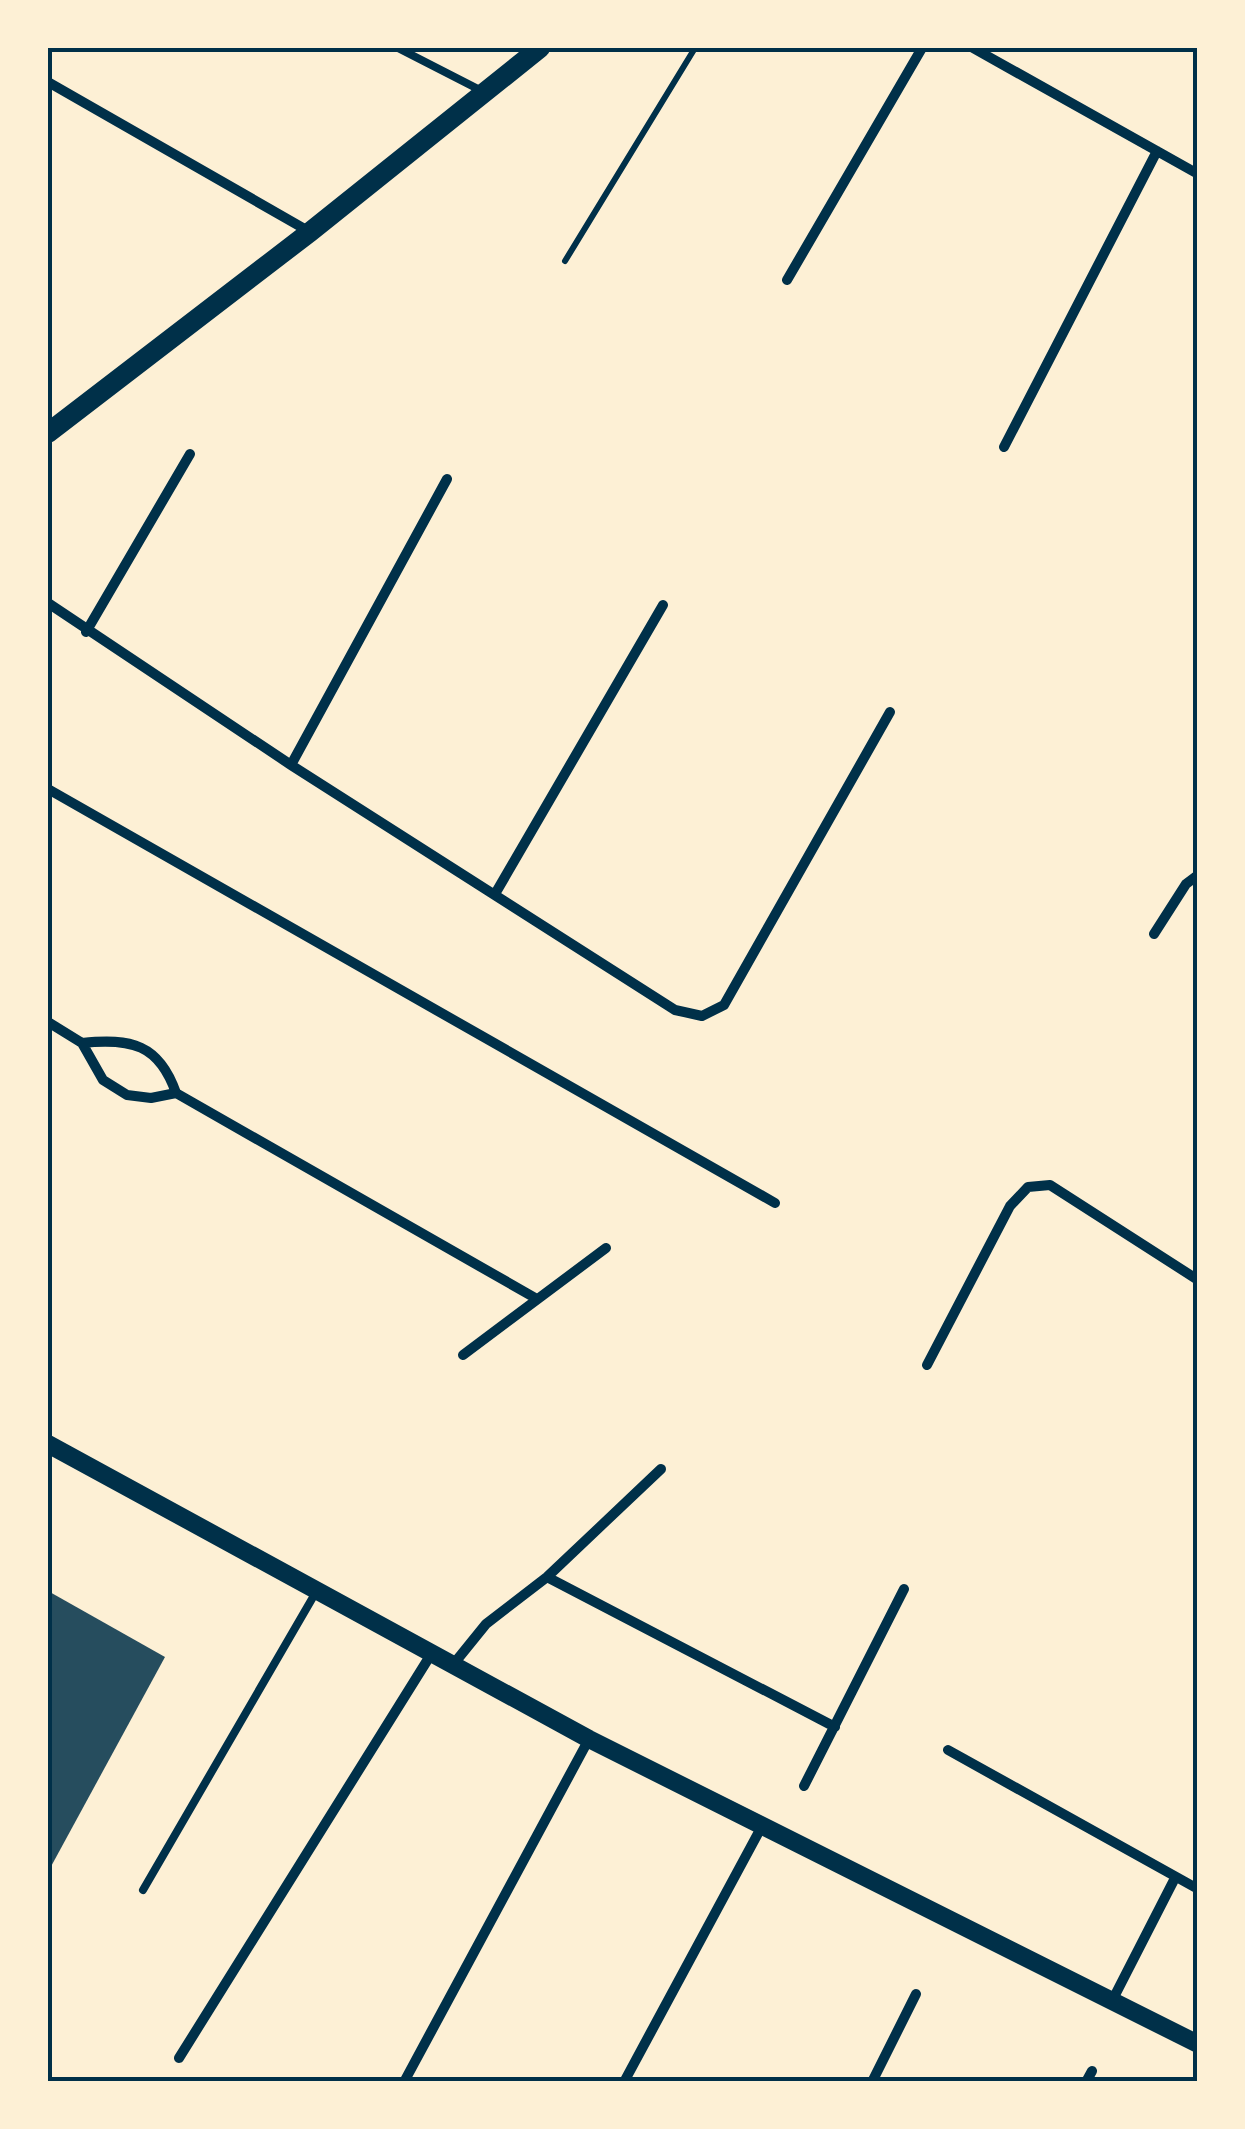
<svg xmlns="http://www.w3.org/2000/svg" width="1245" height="2129" viewBox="0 0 1245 2129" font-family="'PT Sans',sans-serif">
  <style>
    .building { fill: #264d5e }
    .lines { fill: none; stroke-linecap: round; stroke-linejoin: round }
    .path { stroke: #003049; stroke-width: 6 }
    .service { stroke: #003049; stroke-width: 8 }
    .minor { stroke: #003049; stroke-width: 10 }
    .tertiary { stroke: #003049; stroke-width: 18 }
    .secondary { stroke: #003049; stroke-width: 20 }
    .neatline { fill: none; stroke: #003049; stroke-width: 4 }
  </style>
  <rect width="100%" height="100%" fill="#fdf0d5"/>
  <!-- building -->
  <path class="building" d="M 48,1591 L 165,1657 L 48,1872 Z"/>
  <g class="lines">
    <!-- path -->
    <path class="path" d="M 565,261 L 695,48"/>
    <!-- service -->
    <path class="service" d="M 398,48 L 480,90
      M 143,1890 L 316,1592"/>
    <!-- minor -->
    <path class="minor" d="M 973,48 L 1198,174
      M 48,82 L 310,232
      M 787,280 L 922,48
      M 1004,447 L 1157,151
      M 48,603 L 291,765 L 675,1010 L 702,1016 L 724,1005 L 890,712
      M 86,632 L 190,454
      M 291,765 L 447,479
      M 48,789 L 775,1203
      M 495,894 L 663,605
      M 1154,934 L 1186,884 L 1198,875
      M 48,1022 L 82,1043 L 103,1080 L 127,1095 L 151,1098 L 176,1093
      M 82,1043 C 131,1038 159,1044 176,1093 L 537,1299
      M 463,1355 L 606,1248
      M 927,1365 L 1010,1206 L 1028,1187 L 1050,1185 L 1198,1280
      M 547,1577 L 835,1727
      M 452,1666 L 486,1624 L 547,1577 L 661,1469
      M 948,1750 L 1198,1889
      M 804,1786 L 904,1589
      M 1112,2001 L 1175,1878
      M 179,2058 L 430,1656
      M 404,2082 L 589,1739
      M 624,2082 L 762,1826
      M 872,2082 L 916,1994
      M 1086,2082 L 1092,2071"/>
    <!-- tertiary -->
    <path class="tertiary" d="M 48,1444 L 589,1739 L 1198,2044"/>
    <!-- secondary -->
    <path class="secondary" d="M 48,433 L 310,232 L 540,48"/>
  </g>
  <!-- border -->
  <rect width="1245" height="2129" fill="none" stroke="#fdf0d5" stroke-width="100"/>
  <rect x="50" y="50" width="1145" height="2029" class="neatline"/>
</svg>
